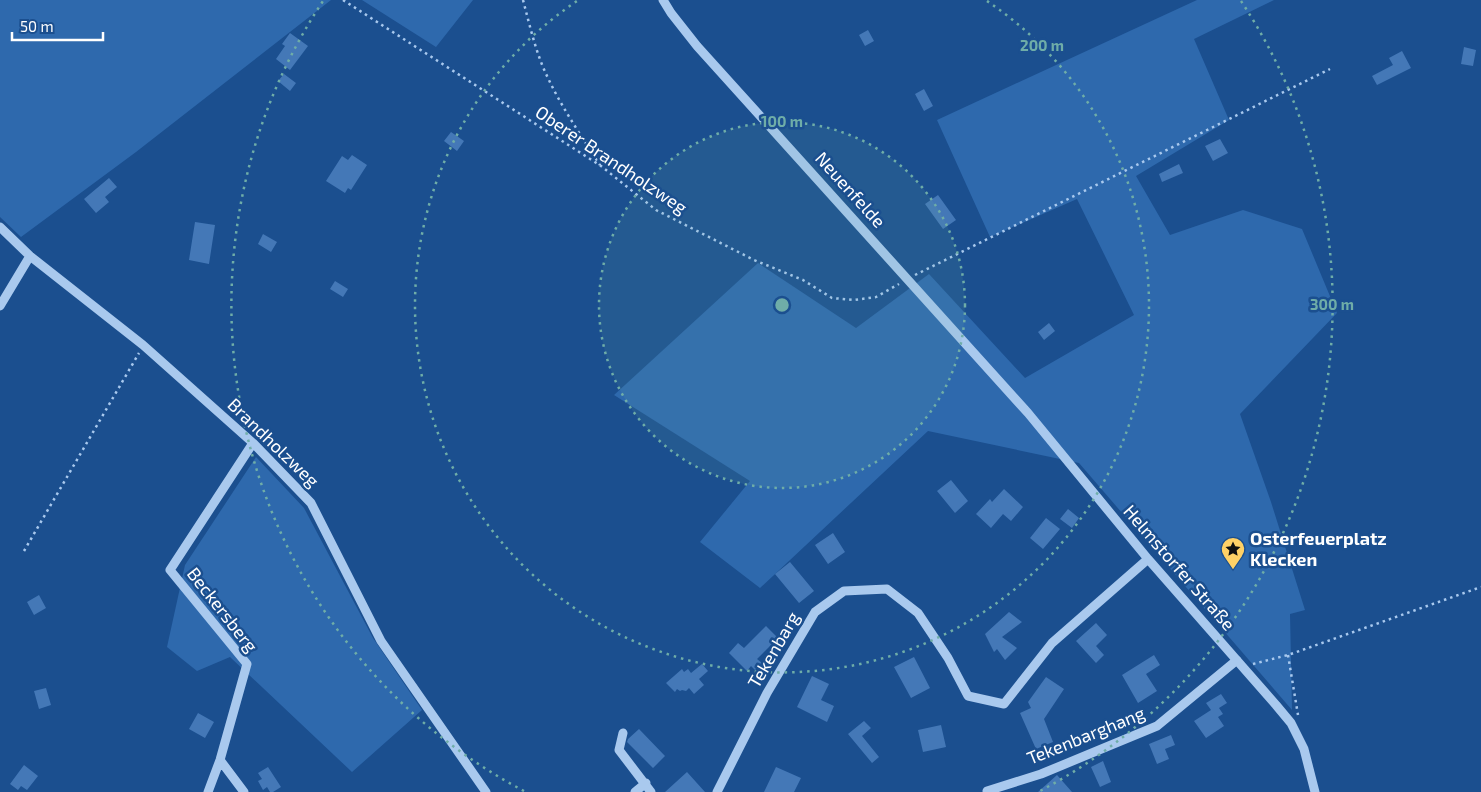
<svg xmlns="http://www.w3.org/2000/svg" width="1481" height="792" viewBox="0 0 1481 792" font-family="'Exo 2',sans-serif">
  <style>
    .green { fill: #2e69ad }
    .building { fill: #4478b7 }
    .lines { fill: none; stroke-linecap: round; stroke-linejoin: round }
    .path { stroke: #a9c9ee; stroke-width: 2.5; stroke-dasharray: 2.5 4; stroke-linecap: butt }
    .minor { stroke: #a9c9ee; stroke-width: 9 }
    .ring { fill: none; stroke: #6fada8; stroke-width: 2.5; stroke-dasharray: 2.5 5 }
    .labels { text-anchor: middle; stroke-width: 5; stroke-linejoin: round; paint-order: stroke }
    .street-label { font-size: 18px; fill: #fff; stroke: #1b4f8f }
    .poi-label { font-size: 18px; font-weight: bold; fill: #fff; stroke: #1b4f8f; text-anchor: start }
    .centre { fill: #6fada8; stroke: #1b4f8f; stroke-width: 2.5 }
    .ring-label { font-size: 15px; text-anchor: middle; font-weight: bold; fill: #6fada8; stroke: #1b4f8f; stroke-width: 5; stroke-linejoin: round; paint-order: stroke }
  </style>
  <rect width="100%" height="100%" fill="#1b4f8f"/>
  <!-- green -->
  <path class="green" d="M 0,0 L 331,0 L 136,152 L 21,237 L 0,217 Z
    M 362,0 L 473,0 L 436,47 Z
    M 1197,0 L 1274,0 L 1194,39 L 1229,120 L 1136,176 L 1170,235 L 1243,210 L 1302,229 L 1337,313 L 1240,414 L 1271,502 L 1305,610 L 1290,614 L 1292,710 L 1079,463 L 928,431 L 760,588 L 700,542 L 750,481 L 614,395 L 758,263 L 856,328 L 929,274 L 1025,378 L 1134,315 L 1077,199 L 990,237 L 937,120 Z
    M 256,457 L 304,508 L 373,638 L 422,710 L 352,772 L 230,657 L 197,671 L 167,647 L 185,565 Z"/>
  <!-- building -->
  <path class="building" d="M 868,30 L 874,41 L 865,46 L 859,35 Z
    M 290,33 L 308,46 L 290,70 L 276,59 L 285,46 L 282,44 Z
    M 1464,47 L 1476,50 L 1473,66 L 1461,64 Z
    M 1402,51 L 1411,68 L 1377,85 L 1372,76 L 1393,65 L 1389,58 Z
    M 284,74 L 296,83 L 290,91 L 278,81 Z
    M 924,89 L 933,106 L 924,111 L 915,94 Z
    M 451,132 L 464,141 L 457,151 L 444,141 Z
    M 1220,139 L 1228,153 L 1213,161 L 1205,146 Z
    M 352,155 L 367,165 L 351,190 L 348,188 L 345,193 L 326,181 L 342,156 L 348,160 Z
    M 1179,164 L 1183,173 L 1162,182 L 1159,174 Z
    M 109,178 L 117,187 L 105,197 L 109,202 L 96,213 L 84,199 Z
    M 938,195 L 956,220 L 943,229 L 925,204 Z
    M 195,222 L 215,225 L 209,264 L 189,260 Z
    M 263,234 L 277,242 L 271,252 L 258,244 Z
    M 335,281 L 348,289 L 343,297 L 330,289 Z
    M 1049,323 L 1055,331 L 1044,340 L 1038,332 Z
    M 951,480 L 968,501 L 955,513 L 937,491 Z
    M 1004,489 L 1023,507 L 1011,521 L 1003,514 L 991,528 L 976,514 L 990,499 L 992,502 Z
    M 1068,509 L 1079,518 L 1072,528 L 1060,519 Z
    M 1046,518 L 1060,529 L 1043,549 L 1030,538 Z
    M 833,533 L 845,552 L 828,564 L 815,545 Z
    M 790,562 L 814,591 L 799,603 L 775,574 Z
    M 39,595 L 46,608 L 34,615 L 27,602 Z
    M 1009,612 L 1022,622 L 1002,637 L 1017,648 L 1005,660 L 997,649 L 994,652 L 985,634 Z
    M 1096,623 L 1107,635 L 1096,646 L 1104,655 L 1096,663 L 1076,641 Z
    M 766,626 L 778,638 L 757,659 L 762,663 L 755,670 L 751,666 L 747,671 L 729,653 L 738,643 L 744,648 Z
    M 1154,655 L 1160,665 L 1146,674 L 1157,691 L 1138,703 L 1122,675 Z
    M 914,657 L 930,688 L 911,698 L 894,667 Z
    M 702,664 L 708,671 L 699,679 L 704,685 L 694,694 L 689,688 L 686,691 L 682,690 L 680,691 L 677,689 L 675,692 L 666,683 L 682,669 L 684,672 L 688,669 L 691,673 Z
    M 812,676 L 829,684 L 821,700 L 834,706 L 827,722 L 797,707 Z
    M 1046,677 L 1064,689 L 1044,719 L 1053,742 L 1036,749 L 1020,713 L 1031,708 L 1028,702 Z
    M 46,688 L 51,705 L 39,709 L 34,691 Z
    M 1221,694 L 1227,703 L 1219,708 L 1223,714 L 1218,717 L 1224,726 L 1206,738 L 1194,721 L 1211,710 L 1206,703 Z
    M 198,713 L 214,722 L 205,738 L 189,729 Z
    M 864,721 L 871,728 L 862,736 L 879,757 L 872,763 L 848,734 Z
    M 941,725 L 946,747 L 923,752 L 918,730 Z
    M 639,729 L 665,756 L 653,768 L 627,742 L 628,739 Z
    M 1171,735 L 1175,745 L 1165,749 L 1169,759 L 1157,764 L 1149,744 Z
    M 1103,761 L 1111,782 L 1100,787 L 1091,767 Z
    M 24,765 L 38,776 L 27,790 L 21,786 L 18,790 L 10,784 Z
    M 268,767 L 281,787 L 273,792 L 270,792 L 267,787 L 263,790 L 258,781 L 262,779 L 258,773 Z
    M 776,767 L 801,778 L 794,792 L 764,792 Z
    M 687,772 L 705,792 L 665,792 Z
    M 1057,775 L 1072,792 L 1038,792 Z"/>
  <g class="lines">
    <!-- path -->
    <path class="path" d="M 343,0 L 601,166 L 656,210 L 754,260 L 803,280 L 832,298 L 854,300 L 876,297 L 899,284
      M 523,0 C 530,26 536,54 548,78 C 562,108 582,137 600,165
      M 915,275 L 1330,69
      M 24,551 L 139,353
      M 1288,655 L 1298,715
      M 1253,664 L 1288,655 L 1481,587"/>
    <!-- minor -->
    <path class="minor" d="M 663,0 L 671,13 L 697,46 L 1028,413 L 1148,559 L 1276,705 L 1291,723 L 1304,749 L 1315,792
      M 0,227 L 30,256 L 143,345 L 253,443 L 311,503 L 381,641 L 486,792
      M 0,306 L 30,256
      M 623,733 L 619,750 L 651,792
      M 220,760 L 244,792
      M 987,791 L 1041,774 L 1157,726 L 1237,660
      M 208,792 L 220,760 L 247,664 L 170,570 L 253,443
      M 635,792 L 646,783
      M 717,792 L 767,693 L 815,612 L 844,591 L 887,589 L 918,613 L 948,658 L 968,696 L 1004,704 L 1052,643 L 1148,559"/>
  </g>
  <!-- distance rings -->
  <circle cx="782" cy="305" r="183" fill="#6fada8" fill-opacity=".12"/>
  <g class="ring">
    <circle cx="782" cy="305" r="183"/>
    <path d="M987 1A367 367 0 1 1 577 1"/>
    <path d="M524 791A550 550 0 0 1 323 1M1241 1A550 550 0 0 1 1040 791"/>
  </g>
  <!-- icons -->
  <defs>
    <g id="sight-pin" transform="scale(1.25)"><path d="M0 17L-7.5 6A9.5 9.5 0 1 1 7.5 6Z" fill="#ffd166" stroke="#1b4f8f"/><path d="M0-6L1.8-2.2L6-1.7L2.9 1.2L3.7 5.4L0 3.3L-3.7 5.4L-2.9 1.2L-6-1.7L-1.8-2.2Z" fill="#111"/></g>
  </defs>
  <g fill-rule="evenodd">
    <use href="#sight-pin" x="1233" y="549"/>
  </g>
  <g class="labels">
    <!-- street labels -->
    <g class="street-label">
      <text transform="translate(611 160) rotate(34)" y="6">Oberer Brandholzweg</text>
      <text transform="translate(850 190) rotate(48)" y="6">Neuenfelde</text>
      <text transform="translate(273 443) rotate(44)" y="6">Brandholzweg</text>
      <text transform="translate(1179 568) rotate(49)" y="6">Helmstorfer Straße</text>
      <text transform="translate(222 610) rotate(52)" y="6">Beckersberg</text>
      <text transform="translate(774 650) rotate(-60)" y="6">Tekenbarg</text>
      <text transform="translate(1086 736) rotate(-22)" y="6">Tekenbarghang</text>
    </g>
    <!-- poi labels -->
    <g class="poi-label">
      <text x="1250" y="545">Osterfeuerplatz<tspan x="1250" dy="21">Klecken</tspan></text>
    </g>
  </g>
  <circle cx="782" cy="305" r="8" class="centre"/>
  <g class="ring-label">
    <text x="1042" y="51">200 m</text>
    <text x="782" y="127">100 m</text>
    <text x="1332" y="310">300 m</text>
  </g>
  <!-- scale -->
  <path d="M12 32v8h91v-8" fill="none" stroke="#ffffff" stroke-width="2.5"/>
  <text x="20" y="32" font-size="15" fill="#ffffff" stroke="#1b4f8f" stroke-width="4" paint-order="stroke">50 m</text>
</svg>
